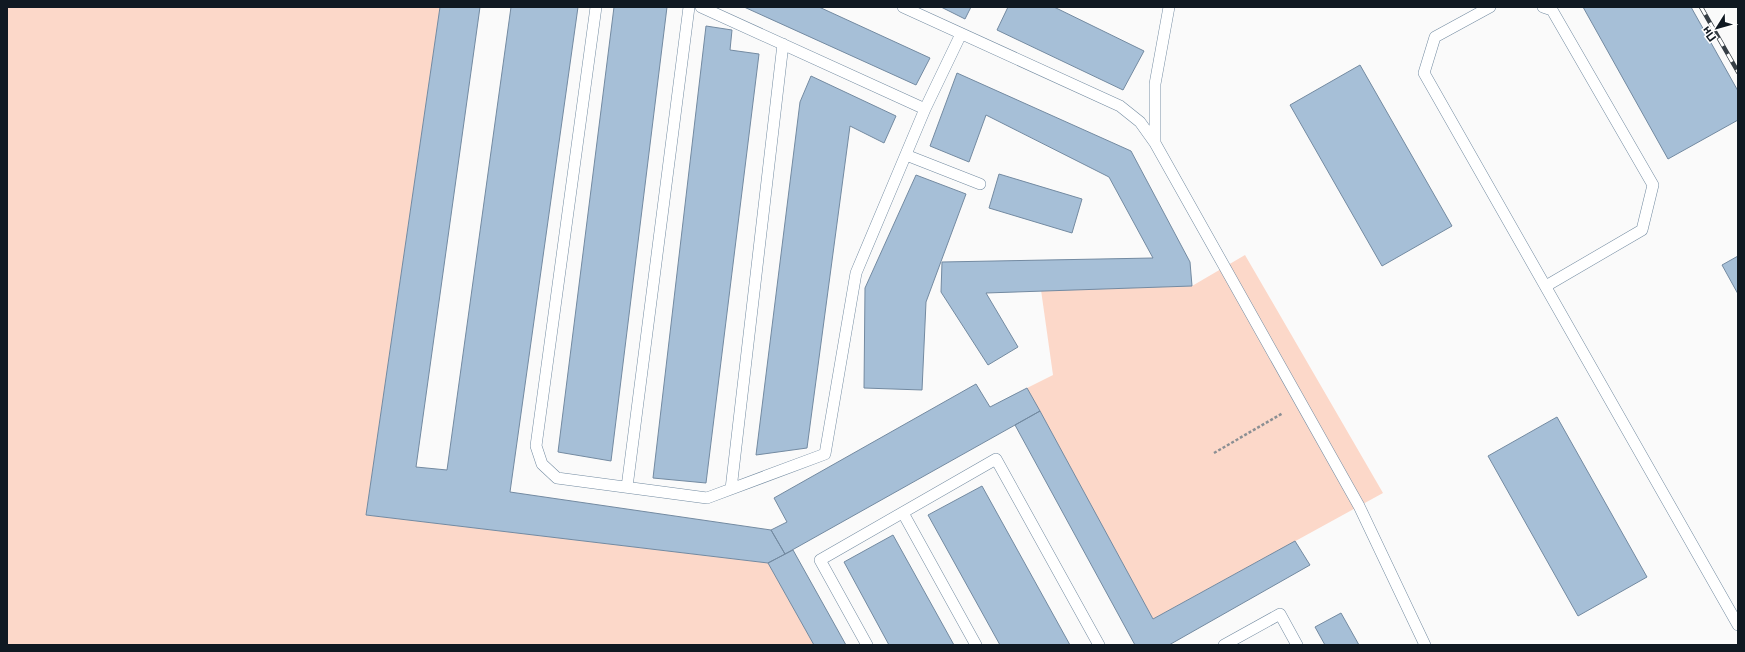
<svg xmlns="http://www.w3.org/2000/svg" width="1745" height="652" viewBox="0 0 1745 652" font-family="Inter,sans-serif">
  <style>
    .green { fill: #fcd8c9 }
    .building { fill: #a6bfd7; stroke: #738aa1 }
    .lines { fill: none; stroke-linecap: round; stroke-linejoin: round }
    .lane-casing { stroke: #738ba1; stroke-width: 12 }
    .path { stroke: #8b8f93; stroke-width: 2.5; stroke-dasharray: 3 2; stroke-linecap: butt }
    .lane { stroke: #fff; stroke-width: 11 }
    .rail-casing { stroke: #373f46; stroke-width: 4.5 }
    .rail { stroke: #fff; stroke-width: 3; stroke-dasharray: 9; stroke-linecap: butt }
  </style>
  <rect width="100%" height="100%" fill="#fafafa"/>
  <!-- green -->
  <path class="green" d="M 7,7 L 440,7 L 366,515 L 768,563 L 814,645 L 7,645 Z
    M 1245,255 L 1383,493 L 1153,619 L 1027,388 L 1053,375 L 1041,290 L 1192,286 Z"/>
  <!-- building -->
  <path class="building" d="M 440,7 L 480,7 L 416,467 L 447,470 L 511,7 L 578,7 L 510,492 L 771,530 L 785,554 L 768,563 L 366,515 Z
    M 614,7 L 667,7 L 611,461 L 558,452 Z
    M 744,7 L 819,7 L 930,58 L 916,85 Z
    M 941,7 L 971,7 L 965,19 Z
    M 1008,7 L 1054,7 L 1144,51 L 1123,90 L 997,30 Z
    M 1583,7 L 1691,7 L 1738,91 L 1738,120 L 1668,159 Z
    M 706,26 L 732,30 L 730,50 L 759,54 L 706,483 L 653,478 Z
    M 1360,65 L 1452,226 L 1382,266 L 1290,105 Z
    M 957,73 L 1131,151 L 1190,262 L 1192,286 L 986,293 L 1018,347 L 988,365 L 941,292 L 942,262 L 1153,258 L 1109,177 L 986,115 L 969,162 L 930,146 Z
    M 811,76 L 896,116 L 884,143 L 850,126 L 807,448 L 756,455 L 800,102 Z
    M 999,174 L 1082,199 L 1072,233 L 989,208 Z
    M 916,175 L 966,194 L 926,302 L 922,390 L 864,388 L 865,288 Z
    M 1738,256 L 1738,294 L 1722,265 Z
    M 976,384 L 990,407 L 1027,388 L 1040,411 L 785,554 L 771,530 L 787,522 L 774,498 Z
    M 1040,411 L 1153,619 L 1295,541 L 1310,565 L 1169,645 L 1135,645 L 1015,425 Z
    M 1557,417 L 1647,577 L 1578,616 L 1488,456 Z
    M 982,486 L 1070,645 L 1000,645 L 928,515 Z
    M 893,535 L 954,645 L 889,645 L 844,562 Z
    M 793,550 L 846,645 L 814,645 L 768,563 Z
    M 1341,613 L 1359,645 L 1325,645 L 1315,627 Z"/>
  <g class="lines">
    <!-- lane casing -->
    <g class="lane-casing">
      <path id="lane" d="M 596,7 L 536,446 L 542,464 L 557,478 L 707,498 L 825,454 L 856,273 L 925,109 L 961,34
        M 701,7 L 925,109
        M 903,7 L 1120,106 L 1140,122 L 1155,143 L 1359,506 L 1425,645
        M 1490,7 L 1435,37 L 1424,73 L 1738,625
        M 1543,7 L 1552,10 L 1653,185 L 1642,230 L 1546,286
        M 1155,143 L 1155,84 L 1169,7
        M 906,155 L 980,184
        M 627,487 L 689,7
        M 731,489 L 783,44
        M 903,513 L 976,645
        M 867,645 L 820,560 L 996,459 L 1099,645
        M 1224,645 L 1280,614 L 1297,645"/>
    </g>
    <!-- path -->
    <path class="path" d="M 1214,453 L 1283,413"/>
    <!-- lane -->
    <use href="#lane" class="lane"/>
    <!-- rail casing -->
    <g class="rail-casing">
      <path id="rail" d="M 1701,7 L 1738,72"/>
    </g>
    <!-- rail -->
    <use href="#rail" class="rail"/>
  </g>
  <!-- border -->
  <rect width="1745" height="652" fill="none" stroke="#101922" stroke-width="16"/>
  <!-- north arrow -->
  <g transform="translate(1717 28) rotate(233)" stroke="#ffffff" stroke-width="3" paint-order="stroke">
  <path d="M0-3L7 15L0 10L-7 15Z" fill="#101922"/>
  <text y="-6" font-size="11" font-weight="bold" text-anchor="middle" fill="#101922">Пн</text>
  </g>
</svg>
